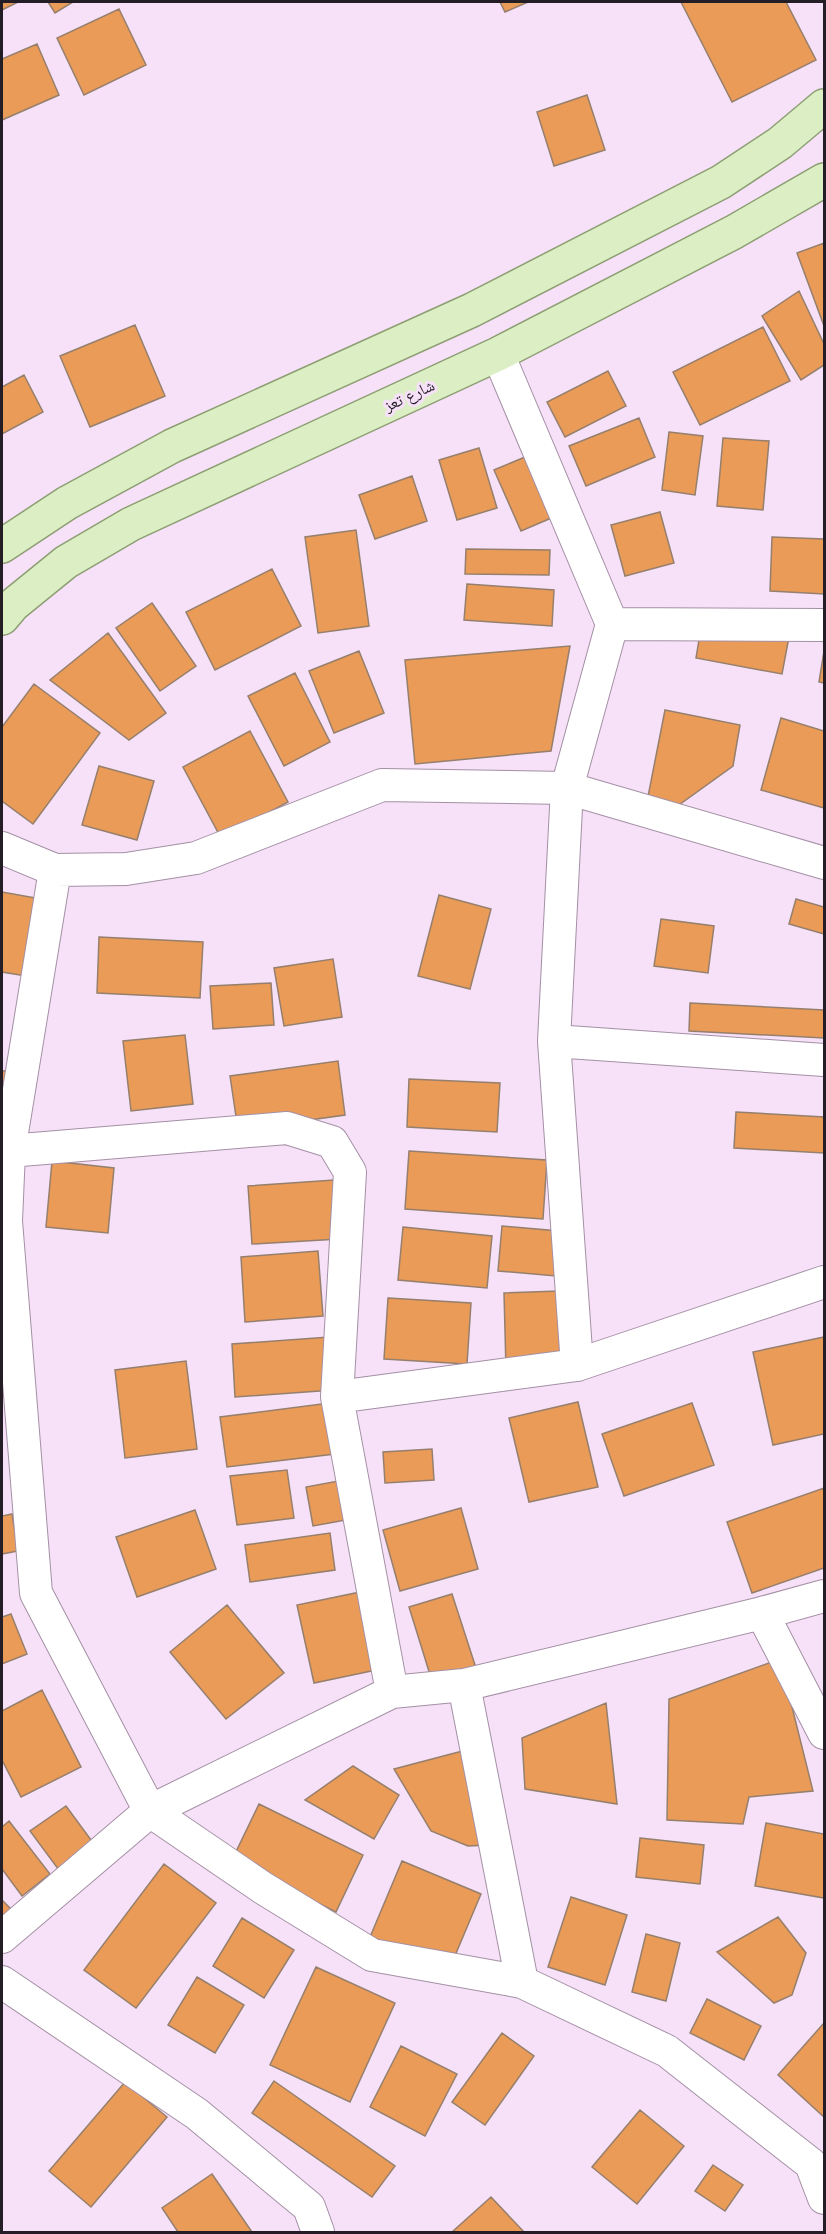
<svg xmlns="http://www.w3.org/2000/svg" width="826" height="2234" viewBox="0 0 826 2234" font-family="'Libre Baskerville','Noto Naskh Arabic',serif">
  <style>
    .building { fill: #ea9b57; stroke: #967f6d; stroke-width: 1.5 }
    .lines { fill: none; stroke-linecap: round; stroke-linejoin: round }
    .minor-casing { stroke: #a490a5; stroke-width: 34 }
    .primary-casing { stroke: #8d9e73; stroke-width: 36 }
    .minor { stroke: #fff; stroke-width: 32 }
    .primary { stroke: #dcefc4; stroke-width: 33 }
    .labels { text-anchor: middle; stroke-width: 6; stroke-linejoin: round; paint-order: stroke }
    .street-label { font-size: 16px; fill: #251d26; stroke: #f6e1f8 }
  </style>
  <rect width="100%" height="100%" fill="#f6e1f8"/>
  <!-- building -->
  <path class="building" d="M 2,2 L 18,2 L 2,10 Z
    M 48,2 L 73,2 L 55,13 Z
    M 500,2 L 528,2 L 505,12 Z
    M 681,2 L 786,2 L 816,60 L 732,102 Z
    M 119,9 L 146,65 L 84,95 L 57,38 Z
    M 37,44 L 59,95 L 2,120 L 2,59 Z
    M 587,95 L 605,150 L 554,166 L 537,112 Z
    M 824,243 L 824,326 L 797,253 Z
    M 799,291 L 824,344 L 824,365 L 801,380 L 762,316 Z
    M 135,325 L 165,396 L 90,427 L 60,356 Z
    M 763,327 L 790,381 L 700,425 L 673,372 Z
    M 608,371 L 626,406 L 565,437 L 547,402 Z
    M 24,375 L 43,412 L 2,434 L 2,387 Z
    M 639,418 L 655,457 L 586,486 L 569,446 Z
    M 669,432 L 703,436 L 695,495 L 662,490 Z
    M 723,438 L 769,441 L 763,510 L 717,506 Z
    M 479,448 L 497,508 L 457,520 L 439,460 Z
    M 544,449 L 570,510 L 521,531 L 494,470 Z
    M 412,476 L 427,521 L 375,539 L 359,495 Z
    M 660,512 L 674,563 L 625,576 L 611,525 Z
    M 356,530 L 369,626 L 318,633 L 305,537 Z
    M 772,537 L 824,539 L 824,594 L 770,591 Z
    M 466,549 L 550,550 L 549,575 L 465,574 Z
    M 272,569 L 301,626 L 215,670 L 186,612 Z
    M 467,584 L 554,590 L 552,626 L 464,620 Z
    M 152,603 L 196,666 L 160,691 L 116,628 Z
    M 702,622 L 789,637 L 782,674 L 696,658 Z
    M 108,633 L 166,713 L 129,740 L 50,680 Z
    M 570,646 L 551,751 L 415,764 L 405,660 Z
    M 359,651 L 384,713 L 334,733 L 309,671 Z
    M 824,651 L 824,683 L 819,682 Z
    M 295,673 L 330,742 L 284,766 L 248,696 Z
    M 34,684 L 100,733 L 33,824 L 2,801 L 2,727 Z
    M 665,710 L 740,725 L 733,766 L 658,820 L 644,817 Z
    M 781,718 L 824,731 L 824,808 L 761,790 Z
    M 250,731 L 288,802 L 221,838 L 183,767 Z
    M 99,766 L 154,781 L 137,840 L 82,825 Z
    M 2,892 L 47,900 L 32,977 L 2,972 Z
    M 439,895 L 491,909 L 470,989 L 418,976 Z
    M 796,899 L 824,907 L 824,934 L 789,924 Z
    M 661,919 L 714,926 L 708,973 L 654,966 Z
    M 99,937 L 203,942 L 200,998 L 97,993 Z
    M 333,959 L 342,1017 L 284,1026 L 274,968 Z
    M 271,983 L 274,1025 L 213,1029 L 210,986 Z
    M 690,1003 L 824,1010 L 824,1038 L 689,1031 Z
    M 185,1035 L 193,1104 L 131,1111 L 123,1041 Z
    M 338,1061 L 345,1115 L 238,1130 L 230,1076 Z
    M 2,1071 L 8,1071 L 2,1135 Z
    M 409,1079 L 500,1083 L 497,1132 L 407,1127 Z
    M 736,1112 L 824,1117 L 824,1153 L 734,1148 Z
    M 409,1151 L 547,1160 L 543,1219 L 405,1209 Z
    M 52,1161 L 114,1168 L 108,1233 L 46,1227 Z
    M 334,1180 L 339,1239 L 252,1244 L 248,1186 Z
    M 502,1226 L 559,1231 L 556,1276 L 498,1271 Z
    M 403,1227 L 492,1236 L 487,1288 L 398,1280 Z
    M 318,1251 L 323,1316 L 245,1322 L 241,1257 Z
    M 559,1291 L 562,1367 L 506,1369 L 504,1293 Z
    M 388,1298 L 471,1303 L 467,1364 L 384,1359 Z
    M 329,1337 L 333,1390 L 235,1397 L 232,1344 Z
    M 824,1337 L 824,1434 L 773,1445 L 753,1352 Z
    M 186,1361 L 197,1449 L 125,1458 L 115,1370 Z
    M 337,1402 L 343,1453 L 227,1467 L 220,1417 Z
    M 578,1402 L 598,1487 L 529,1502 L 509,1418 Z
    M 692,1403 L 714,1465 L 624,1496 L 602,1434 Z
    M 432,1449 L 434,1480 L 385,1483 L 383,1452 Z
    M 287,1470 L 294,1518 L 237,1525 L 230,1476 Z
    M 354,1478 L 362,1517 L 313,1526 L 306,1487 Z
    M 824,1488 L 824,1568 L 752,1593 L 727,1522 Z
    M 461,1508 L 478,1569 L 400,1591 L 383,1530 Z
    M 195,1510 L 216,1569 L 137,1597 L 116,1537 Z
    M 12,1514 L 18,1551 L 2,1554 L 2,1516 Z
    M 330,1533 L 335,1570 L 250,1582 L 245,1545 Z
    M 370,1590 L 386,1668 L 314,1683 L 297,1605 Z
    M 452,1594 L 476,1668 L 432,1681 L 409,1607 Z
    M 227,1605 L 284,1673 L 226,1719 L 170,1652 Z
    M 11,1614 L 27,1654 L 2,1664 L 2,1617 Z
    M 780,1659 L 813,1791 L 749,1797 L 743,1824 L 667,1820 L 669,1699 Z
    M 42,1690 L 81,1767 L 21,1797 L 2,1760 L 2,1711 Z
    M 606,1703 L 617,1804 L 525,1789 L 522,1738 Z
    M 474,1748 L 488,1845 L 468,1846 L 431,1831 L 394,1769 Z
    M 353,1766 L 399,1795 L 374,1839 L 305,1800 Z
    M 259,1804 L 363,1855 L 336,1912 L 232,1860 Z
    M 66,1806 L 108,1863 L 73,1889 L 30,1831 Z
    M 9,1821 L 50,1874 L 22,1896 L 2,1869 L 2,1827 Z
    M 766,1823 L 824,1834 L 824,1898 L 755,1886 Z
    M 640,1838 L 704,1845 L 700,1884 L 636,1877 Z
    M 402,1861 L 481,1894 L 449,1970 L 370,1937 Z
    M 164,1864 L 216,1903 L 136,2008 L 84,1970 Z
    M 571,1897 L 627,1915 L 605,1985 L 548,1967 Z
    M 2,1900 L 16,1914 L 2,1929 Z
    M 778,1917 L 806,1953 L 792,1995 L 774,2003 L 717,1952 Z
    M 242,1918 L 294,1950 L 264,1998 L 213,1966 Z
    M 646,1934 L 680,1943 L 666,2001 L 632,1992 Z
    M 316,1967 L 395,2003 L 350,2102 L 270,2065 Z
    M 197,1977 L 244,2005 L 215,2053 L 168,2025 Z
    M 707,1999 L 761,2026 L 744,2060 L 690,2033 Z
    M 824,2023 L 824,2117 L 778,2075 Z
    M 502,2033 L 534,2056 L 485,2125 L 452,2102 Z
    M 401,2046 L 457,2074 L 425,2136 L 370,2107 Z
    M 274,2081 L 395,2166 L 372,2197 L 252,2113 Z
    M 125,2082 L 167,2117 L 91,2207 L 49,2171 Z
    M 640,2110 L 684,2146 L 637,2204 L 592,2167 Z
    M 713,2165 L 743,2185 L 725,2211 L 695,2191 Z
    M 212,2174 L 252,2232 L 178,2232 L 162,2208 Z
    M 491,2197 L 524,2232 L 452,2232 Z"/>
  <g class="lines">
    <!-- minor casing -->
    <g class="minor-casing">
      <path id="minor" d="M 498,354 L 612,624 L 567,788 L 554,1041 L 577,1365
        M 612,624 L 824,625
        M 2,848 L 55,870 L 126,869 L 196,858 L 382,785 L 567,788 L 824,863
        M 55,870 L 9,1151 L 6,1221 L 36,1593 L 150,1811 L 263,1888 L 372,1955 L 522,1982 L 667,2051 L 811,2164 L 824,2198
        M 554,1041 L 824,1060
        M 9,1151 L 287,1128 L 332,1142 L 350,1172 L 337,1397
        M 762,1613 L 824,1733
        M 464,1685 L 522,1982
        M 392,1692 L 337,1397 L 577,1365 L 824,1282
        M 2,1937 L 150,1811 L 392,1692 L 464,1685 L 762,1613 L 824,1596
        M 2,1982 L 197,2114 L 309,2207 L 318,2232"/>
    </g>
    <!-- primary casing -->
    <g class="primary-casing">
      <path id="primary" d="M 2,546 L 67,503 L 172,446 L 472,310 L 721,182 L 780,143 L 824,106
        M 2,618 L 13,605 L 66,562 L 131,524 L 498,354 L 734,232 L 824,180"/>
    </g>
    <!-- minor -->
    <use href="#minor" class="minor"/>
    <!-- primary -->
    <use href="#primary" class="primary"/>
  </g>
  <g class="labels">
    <!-- street labels -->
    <g class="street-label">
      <text transform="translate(409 395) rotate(-25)" y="6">شارع تعز</text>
    </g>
  </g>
  <!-- border -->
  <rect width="826" height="2234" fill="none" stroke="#251d26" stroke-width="6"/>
</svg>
